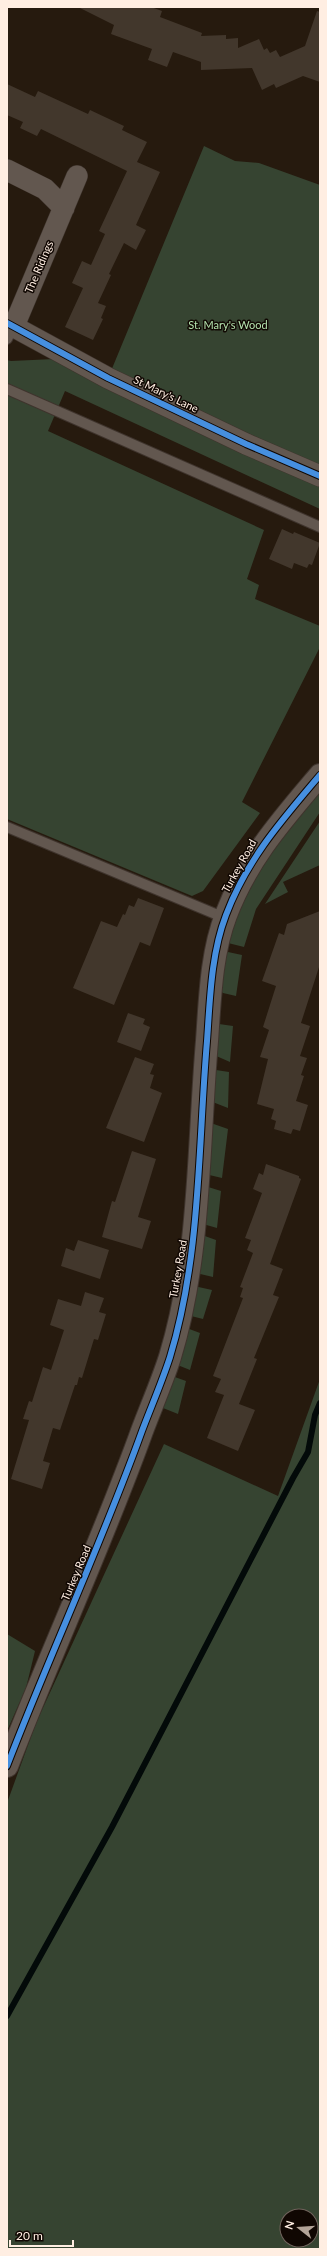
<svg xmlns="http://www.w3.org/2000/svg" width="327" height="2256" viewBox="0 0 327 2256" font-family="Lato,sans-serif">
  <style>
    .green { fill: #364431; fill-rule: evenodd }
    .lines { fill: none; stroke-linecap: round; stroke-linejoin: round }
    .stream { stroke: #030a09; stroke-width: 6 }
    .building { fill: #42372c }
    .service-casing { stroke: #3f342d; stroke-width: 12 }
    .minor-casing { stroke: #3f342d; stroke-width: 22 }
    .tertiary-casing { stroke: #3f342d; stroke-width: 24 }
    .service { stroke: #62574f; stroke-width: 10 }
    .minor { stroke: #62574f; stroke-width: 21 }
    .tertiary { stroke: #62574f; stroke-width: 22 }
    .cycleway-casing { stroke: #100702; stroke-width: 8 }
    .cycleway { stroke: #468fdf; stroke-width: 6 }
    .labels { text-anchor: middle; stroke-width: 3; stroke-linejoin: round; paint-order: stroke }
    .street-label { font-size: 11px; fill: #ffeee2; stroke: #100702 }
    .park-label { font-size: 11px; fill: #b3e2ad; stroke: #100702 }
  </style>
  <rect width="100%" height="100%" fill="#261a0e"/>
  <!-- green -->
  <path class="green" d="M 204,146 L 235,161 L 259,163 L 320,185 L 320,466 L 111,371 Z
    M 54,359 L 242,453 L 320,487 L 320,509 L 65,391 L 48,431 L 264,530 L 247,579 L 259,585 L 255,599 L 320,626 L 320,647 L 242,802 L 260,813 L 203,891 L 192,896 L 7,819 L 7,360 L 11,361 Z
    M 320,788 L 320,812 L 256,909 L 244,947 L 228,943 L 240,902 L 275,841 Z
    M 320,821 L 320,865 L 283,882 L 288,892 L 265,904 Z
    M 228,952 L 242,955 L 236,996 L 223,993 L 220,990 L 224,954 Z
    M 219,1024 L 233,1026 L 230,1062 L 214,1055 L 217,1026 Z
    M 216,1070 L 229,1072 L 228,1108 L 210,1101 L 212,1072 Z
    M 208,1122 L 228,1129 L 222,1178 L 205,1174 Z
    M 205,1186 L 221,1191 L 217,1228 L 203,1224 Z
    M 202,1235 L 216,1240 L 213,1277 L 196,1273 Z
    M 194,1286 L 212,1290 L 203,1319 L 187,1315 Z
    M 184,1327 L 200,1333 L 190,1370 L 175,1364 Z
    M 172,1376 L 186,1381 L 178,1414 L 163,1408 Z
    M 320,1379 L 320,2249 L 7,2249 L 7,1803 L 36,1723 L 164,1444 L 278,1496 ZM 287,2216 L 311,2216 L 311,2240 L 287,2240 Z
    M 7,1634 L 35,1651 L 26,1688 L 7,1731 Z"/>
  <g class="lines">
    <!-- stream -->
    <path class="stream" d="M 7,2016 L 112,1827 L 293,1478 L 308,1452 L 315,1415 L 320,1403"/>
  </g>
  <!-- building -->
  <path class="building" d="M 78,7 L 151,7 L 162,11 L 160,17 L 202,33 L 201,36 L 226,35 L 226,39 L 238,38 L 238,48 L 259,39 L 264,50 L 267,48 L 270,53 L 276,50 L 280,57 L 305,46 L 317,11 L 320,12 L 320,82 L 303,76 L 276,88 L 274,84 L 262,90 L 252,68 L 201,70 L 201,62 L 173,52 L 167,67 L 148,60 L 152,49 L 111,34 L 114,25 Z
    M 7,84 L 35,97 L 38,91 L 88,114 L 90,110 L 124,126 L 122,130 L 147,142 L 137,162 L 160,172 L 136,225 L 146,230 L 136,250 L 124,243 L 109,274 L 111,275 L 98,303 L 106,306 L 101,318 L 103,319 L 93,340 L 65,327 L 83,288 L 72,283 L 82,261 L 91,265 L 105,234 L 99,231 L 127,171 L 41,129 L 37,136 L 20,128 L 23,122 L 7,115 Z
    M 282,529 L 293,534 L 294,532 L 320,543 L 312,565 L 309,564 L 307,568 L 294,563 L 292,569 L 269,559 Z
    M 138,898 L 164,908 L 150,946 L 140,942 L 114,1005 L 73,988 L 101,921 L 117,927 L 123,914 L 125,915 L 129,905 L 134,907 Z
    M 320,911 L 320,964 L 301,1023 L 310,1026 L 300,1056 L 307,1058 L 301,1075 L 304,1076 L 296,1101 L 308,1105 L 300,1131 L 293,1129 L 291,1134 L 274,1129 L 276,1121 L 271,1119 L 274,1109 L 257,1104 L 268,1059 L 260,1057 L 269,1030 L 263,1027 L 276,986 L 262,981 L 279,933 L 284,935 L 287,924 Z
    M 128,1013 L 145,1019 L 143,1024 L 150,1027 L 141,1051 L 117,1042 Z
    M 135,1057 L 154,1064 L 150,1074 L 154,1075 L 150,1088 L 162,1093 L 144,1142 L 106,1128 Z
    M 132,1151 L 156,1159 L 138,1217 L 151,1221 L 142,1249 L 102,1237 L 112,1201 L 115,1202 Z
    M 266,1164 L 299,1176 L 299,1178 L 301,1179 L 270,1264 L 283,1269 L 273,1295 L 279,1297 L 254,1358 L 257,1359 L 239,1404 L 255,1410 L 238,1451 L 207,1438 L 224,1395 L 215,1392 L 221,1379 L 213,1376 L 243,1298 L 240,1297 L 243,1288 L 240,1287 L 253,1253 L 247,1250 L 251,1240 L 245,1238 L 262,1193 L 253,1189 L 259,1173 L 263,1175 Z
    M 78,1240 L 109,1250 L 100,1279 L 61,1266 L 66,1248 L 74,1251 Z
    M 85,1292 L 104,1298 L 99,1312 L 106,1314 L 98,1340 L 94,1339 L 82,1378 L 79,1377 L 77,1385 L 75,1385 L 60,1430 L 53,1428 L 43,1461 L 50,1463 L 42,1489 L 11,1479 L 29,1420 L 23,1419 L 29,1401 L 32,1402 L 43,1367 L 51,1370 L 64,1330 L 50,1325 L 58,1299 L 81,1306 Z"/>
  <g class="lines">
    <!-- service casing -->
    <g class="service-casing">
      <path id="service" d="M 7,339 L 14,326
        M 7,389 L 320,527
        M 7,827 L 225,918"/>
    </g>
    <!-- minor casing -->
    <g class="minor-casing">
      <path id="minor" d="M 7,170 L 45,189 L 64,208
        M 7,323 L 108,378 L 246,444 L 320,476
        M 14,326 L 77,176"/>
    </g>
    <!-- tertiary casing -->
    <g class="tertiary-casing">
      <path id="tertiary" d="M 7,1766 C 50,1654 101,1545 142,1431 C 151,1407 162,1382 170,1357 C 201,1255 198,1146 207,1041 C 210,999 211,954 226,915 C 247,859 282,820 320,775"/>
    </g>
    <!-- service -->
    <use href="#service" class="service"/>
    <!-- minor -->
    <use href="#minor" class="minor"/>
    <!-- tertiary -->
    <use href="#tertiary" class="tertiary"/>
    <!-- cycleway casing -->
    <g class="cycleway-casing">
      <path id="cycleway" d="M 7,323 L 108,378 L 246,444 L 320,476
        M 7,1766 C 50,1654 101,1545 142,1431 C 151,1407 162,1382 170,1357 C 201,1255 198,1146 207,1041 C 210,999 211,954 226,915 C 247,859 282,820 320,775"/>
    </g>
    <!-- cycleway -->
    <use href="#cycleway" class="cycleway"/>
  </g>
  <g class="labels">
    <!-- street labels -->
    <g class="street-label">
      <text transform="translate(39 267) rotate(-67)" y="4">The Ridings</text>
      <text transform="translate(166 394) rotate(26)" y="4">St Mary's Lane</text>
      <text transform="translate(239 866) rotate(-61)" y="4">Turkey Road</text>
      <text transform="translate(178 1269) rotate(-80)" y="4">Turkey Road</text>
      <text transform="translate(76 1573) rotate(-67)" y="4">Turkey Road</text>
    </g>
    <!-- park labels -->
    <g class="park-label">
      <text x="228" y="329">St. Mary's Wood</text>
    </g>
  </g>
  <!-- border -->
  <rect width="327" height="2256" fill="none" stroke="#ffeee2" stroke-width="16"/>
  <!-- north arrow -->
  <g transform="translate(299 2228) rotate(287)"><circle r="19" fill="#100702" stroke="#70635c"/>
  <path d="M0-3L7 15L0 10L-7 15Z" fill="#b3a498"/>
  <text y="-6" font-size="11" font-weight="bold" text-anchor="middle" fill="#ffeee2">N</text>
  </g>
  <!-- scale -->
  <path d="M10 2240v6h63v-6" fill="none" stroke="#ffeee2" stroke-width="2"/>
  <text x="16" y="2240" font-size="12" fill="#ffeee2" stroke="#100702" stroke-width="3" paint-order="stroke">20 m</text>
</svg>
